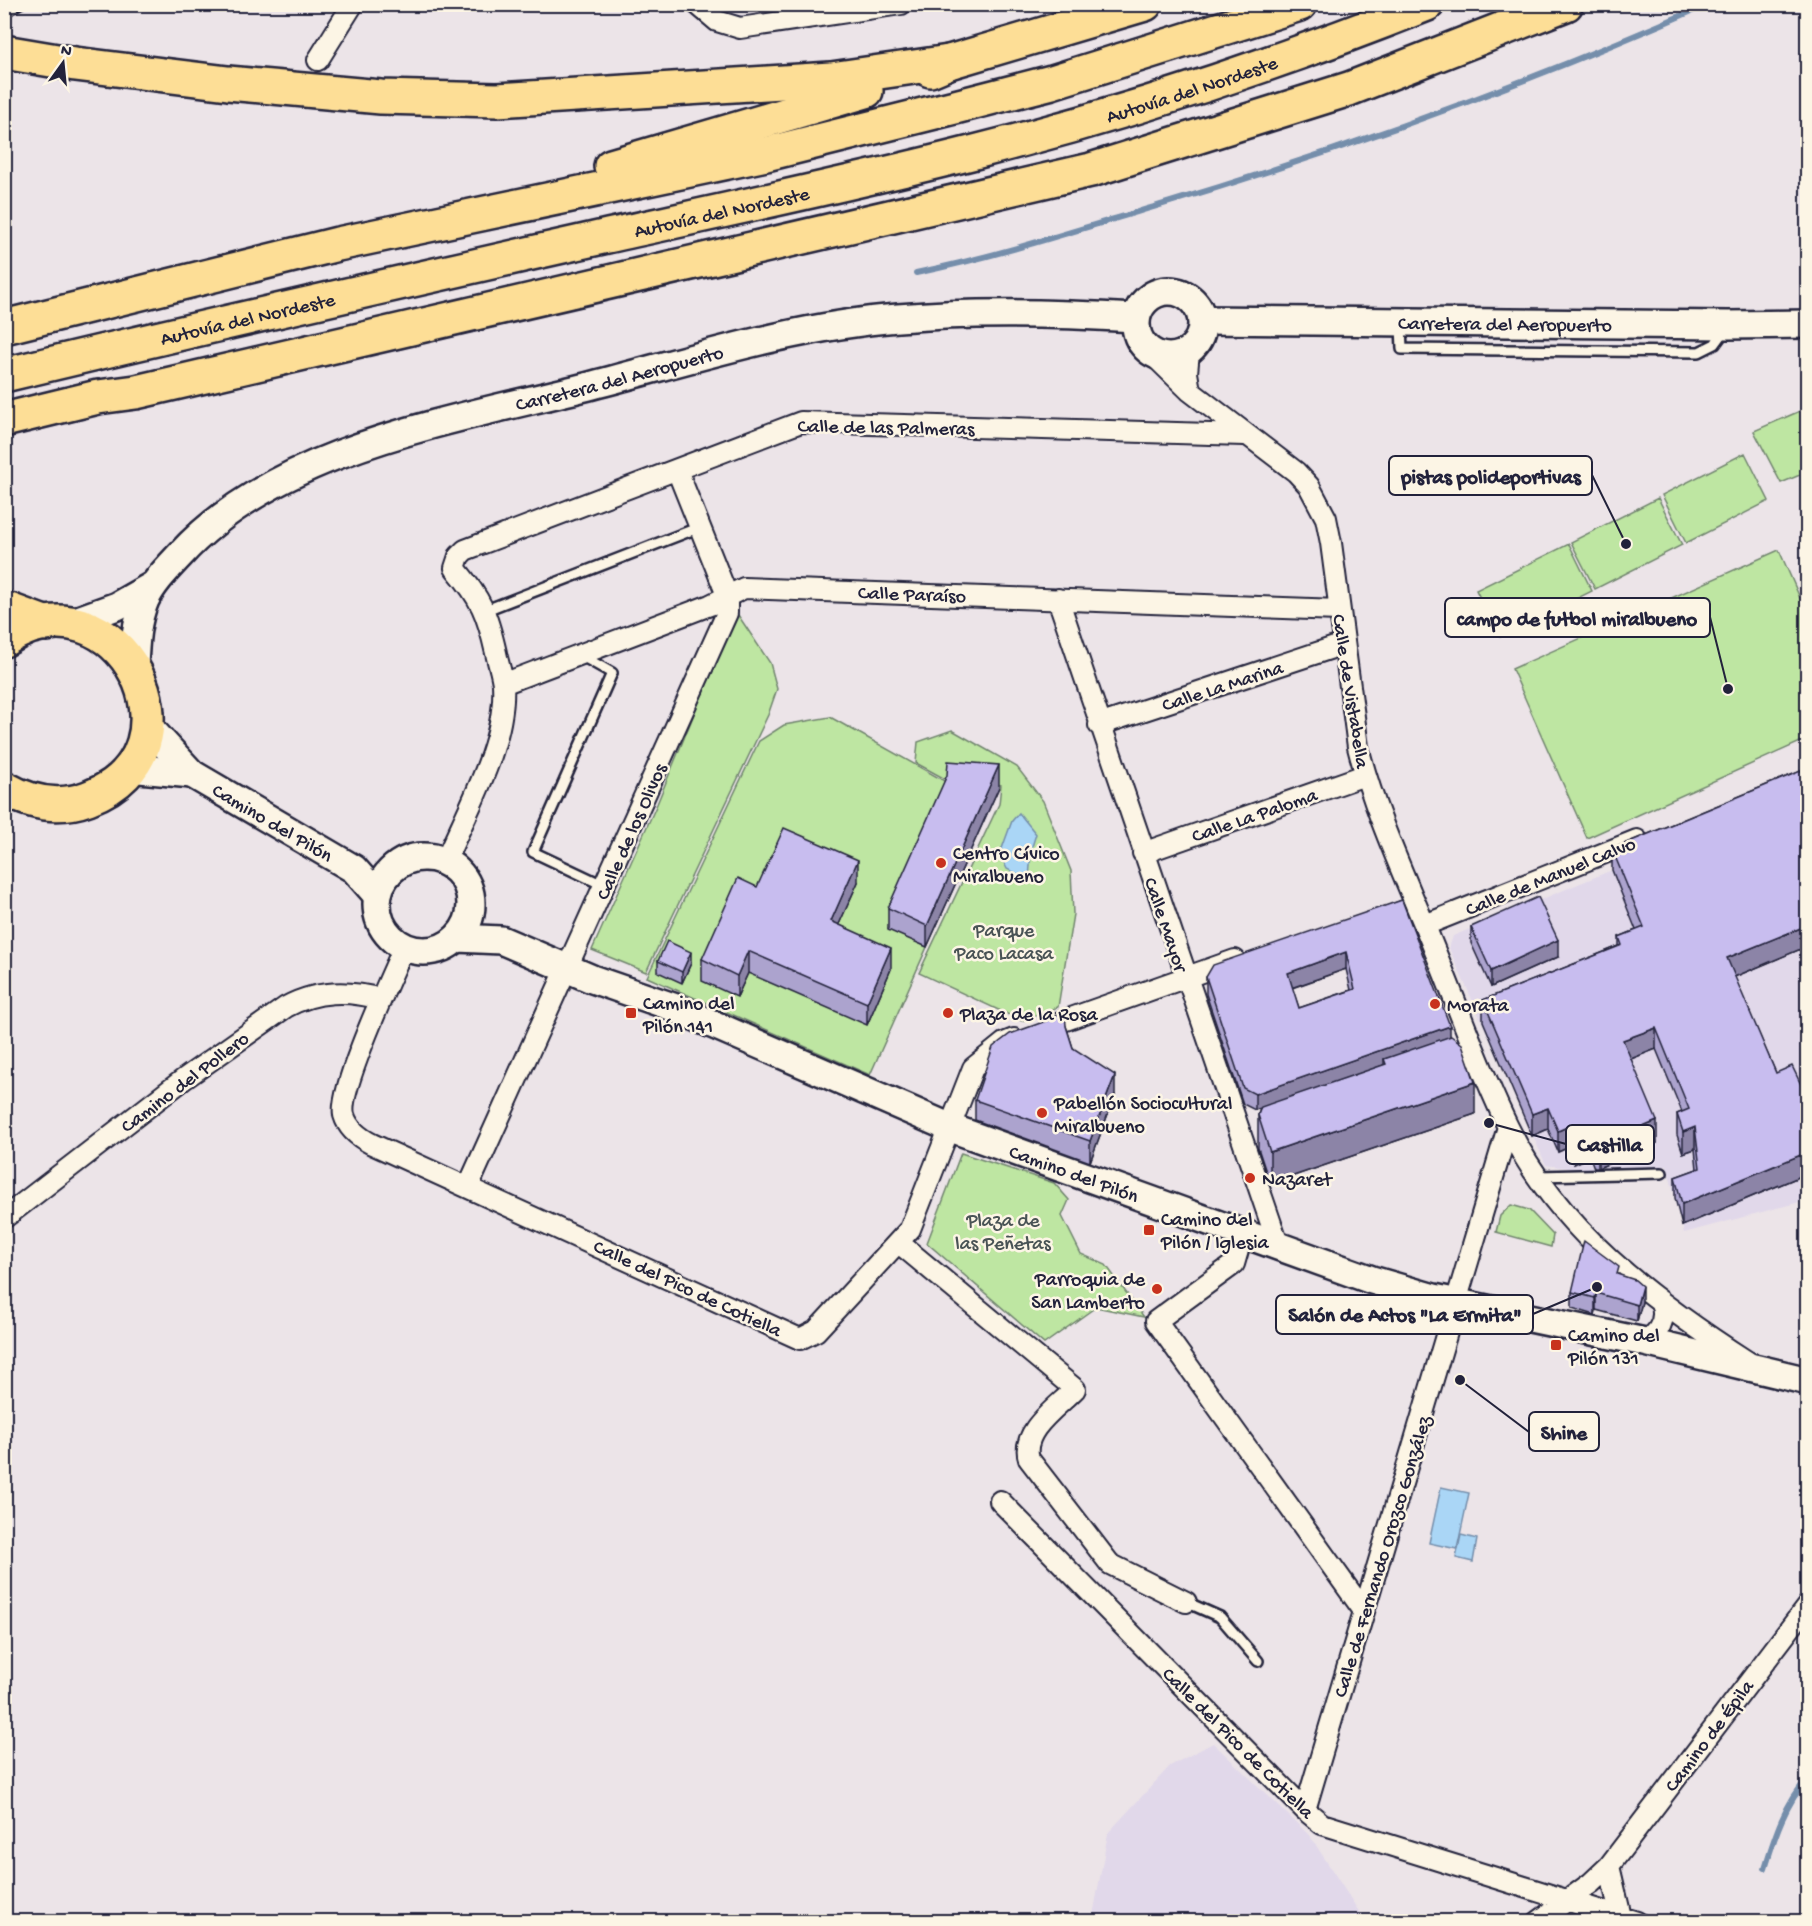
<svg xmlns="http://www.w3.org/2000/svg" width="1812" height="1926" viewBox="0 0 1812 1926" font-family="'Gochi Hand',sans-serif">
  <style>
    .built { fill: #e1d8ea }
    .green { fill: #bee6a2; stroke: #70846e; stroke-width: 1.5 }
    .water { fill: #aad6f6; stroke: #748eab; stroke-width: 1.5 }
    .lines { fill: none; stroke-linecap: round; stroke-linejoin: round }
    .stream { stroke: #748eab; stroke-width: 6 }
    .lane-casing { stroke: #22223b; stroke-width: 14 }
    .street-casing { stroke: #22223b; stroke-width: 24 }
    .secondary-casing { stroke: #22223b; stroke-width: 32 }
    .highway-casing { stroke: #22223b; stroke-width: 38 }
    .lane { stroke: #fcf5e5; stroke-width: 9 }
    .street { stroke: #fcf5e5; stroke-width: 20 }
    .secondary { stroke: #fcf5e5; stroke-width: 27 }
    .highway { stroke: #fdde96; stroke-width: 33 }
    .rail-casing { stroke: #22223b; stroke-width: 7 }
    .rail { stroke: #fcf5e5; stroke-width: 4.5; stroke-dasharray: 14; stroke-linecap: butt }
    .wall { fill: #aca3ce; stroke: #22223b; stroke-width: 1.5; fill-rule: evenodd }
    .shaded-wall { fill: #8c84a7; stroke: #22223b; stroke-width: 1.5 }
    .building { fill: #c8bdef; stroke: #22223b; stroke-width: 1.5; fill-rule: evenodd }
    .poi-dot { fill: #c8321e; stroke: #fcf5e5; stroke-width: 2 }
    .labels { text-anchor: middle; stroke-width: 5; stroke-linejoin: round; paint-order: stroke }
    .street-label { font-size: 20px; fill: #22223b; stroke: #fcf5e5 }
    .poi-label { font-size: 20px; fill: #22223b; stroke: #fcf5e5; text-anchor: start }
    .park-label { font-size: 20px; fill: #495355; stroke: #fcf5e5 }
    .leader { fill: none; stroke: #22223b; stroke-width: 2 }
    .callout-dot { fill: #22223b; stroke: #fcf5e5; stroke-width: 2 }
    .callout { fill: #fcf5e5; stroke: #22223b; stroke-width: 2 }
    .callout-label { font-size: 21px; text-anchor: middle; font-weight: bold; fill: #22223b }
  </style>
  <rect width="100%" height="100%" fill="#ece4e8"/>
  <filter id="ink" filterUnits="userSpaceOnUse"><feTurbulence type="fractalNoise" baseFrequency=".0167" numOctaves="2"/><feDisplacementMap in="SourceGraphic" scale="12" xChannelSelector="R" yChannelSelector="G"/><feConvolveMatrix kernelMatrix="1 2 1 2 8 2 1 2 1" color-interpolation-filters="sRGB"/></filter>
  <g filter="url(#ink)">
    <!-- built -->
    <path class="built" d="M 1807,789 L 1807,1200 L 1684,1233 L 1667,1166 L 1596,1172 L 1546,1165 L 1449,948 L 1453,936 Z
      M 1213,1743 L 1310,1836 L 1365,1921 L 1092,1921 L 1108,1833 L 1170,1766 Z"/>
    <!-- green -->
    <path class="green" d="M 1807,408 L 1807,472 L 1781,483 L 1754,431 Z
      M 1745,453 L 1769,501 L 1686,543 L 1662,495 Z
      M 1658,498 L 1682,545 L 1595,589 L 1571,542 Z
      M 1569,544 L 1592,591 L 1500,637 L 1476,590 Z
      M 1779,550 L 1807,614 L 1807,739 L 1587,838 L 1512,669 Z
      M 736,612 L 770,663 L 777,689 L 768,715 L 646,972 L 592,950 L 657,804 Z
      M 830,717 L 948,783 L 888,929 L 927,947 L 870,1075 L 647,977 L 759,741 L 784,725 Z
      M 952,730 L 1017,767 L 1043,801 L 1071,871 L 1073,914 L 1058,1007 L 1022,1021 L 919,973 L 999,804 L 1001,785 L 947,780 L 916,763 L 918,742 Z
      M 961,1153 L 1054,1183 L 1069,1200 L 1062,1216 L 1081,1254 L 1106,1265 L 1144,1317 L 1096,1307 L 1044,1344 L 927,1243 Z
      M 1511,1205 L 1529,1210 L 1553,1235 L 1551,1247 L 1496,1232 L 1500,1216 Z"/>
    <!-- water -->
    <path class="water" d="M 1019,813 L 1036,834 L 1031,850 L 1029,880 L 1007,869 L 1000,854 L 1012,821 Z
      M 1441,1487 L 1469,1493 L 1457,1549 L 1429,1543 Z
      M 1461,1535 L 1477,1539 L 1473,1562 L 1456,1558 Z"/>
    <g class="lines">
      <!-- stream -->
      <path class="stream" d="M 916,273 C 998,256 1077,230 1157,206 C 1344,150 1529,83 1708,4
        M 1765,1868 C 1775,1835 1785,1804 1808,1778"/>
      <!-- lane casing -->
      <g class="lane-casing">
        <path id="lane" d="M 1401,325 L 1402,349 L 1699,352 L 1715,344 L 1726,329
          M 486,610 L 700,527
          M 582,656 L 612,673 L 533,852 L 605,886
          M 1538,1176 L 1662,1173
          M 1186,1602 L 1220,1617 L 1258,1661"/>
      </g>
      <!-- street casing -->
      <g class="street-casing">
        <path id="street" d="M 697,4 L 717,21 L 740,28 L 901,4
          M 318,60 L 353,4
          M 1189,351 L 1187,373 L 1190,391
          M 1150,352 L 1190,391 L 1296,472 L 1309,486 L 1326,518 L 1331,543 L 1358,747 C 1376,818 1408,883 1435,951 C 1459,1009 1480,1070 1508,1127 C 1559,1231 1653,1301 1748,1362
          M 1058,599 L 1279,1247
          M 503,684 L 710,605 L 744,588 L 1339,610
          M 1099,725 L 1344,644
          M 1143,853 L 1365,775
          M 445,862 C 467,810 507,742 503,684 C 502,674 498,663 496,653 C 487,613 481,599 455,568 L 459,556 L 465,550 L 801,422 L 1244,435
          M 1425,925 L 1637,840
          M 404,947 C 391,977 338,1090 344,1115 C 348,1129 360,1138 372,1144 L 800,1339 L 816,1331 L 910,1229 L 973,1068 L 1004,1043 L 1014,1039
          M 1060,1022 L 1235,960
          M 468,1187 L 727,613 L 727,595 L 677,470
          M 4,1218 L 184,1079 L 286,1007 C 317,990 348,990 381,999
          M 1243,1233 L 1234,1264 L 1156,1321 L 1364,1611
          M 899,1243 L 1075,1389 C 1058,1407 1020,1431 1029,1459 L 1110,1564 L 1186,1602
          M 1645,1342 C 1659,1333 1667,1319 1661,1303
          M 1000,1501 L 1305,1810 L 1322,1824 L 1637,1922
          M 1305,1810 L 1508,1127
          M 1609,1866 L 1621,1917
          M 1538,1922 L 1591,1883 L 1609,1866 L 1808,1605"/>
      </g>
      <!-- secondary casing -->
      <g class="secondary-casing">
        <g id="secondary">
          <circle cx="1169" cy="324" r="33"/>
          <path id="s1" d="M 1202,320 L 1728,325 L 1808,324"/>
          <path d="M 67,624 L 117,606 L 152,586"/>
          <path id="s2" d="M 134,667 C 135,644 136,621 145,600 C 153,583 167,569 180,555 C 278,447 456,420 593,385 C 693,359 795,326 898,318 C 977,311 1056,313 1136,318"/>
          <path id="s3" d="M 146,724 L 192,774 L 354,869 L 377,895"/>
          <path d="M 129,768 L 192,774"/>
          <circle cx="424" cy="904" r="47"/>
          <path id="s4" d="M 457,938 L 501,940 L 592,979 L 673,1007 L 951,1128 L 1372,1280 L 1434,1298 L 1645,1342 L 1808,1381"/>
        </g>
      </g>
      <!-- highway casing -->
      <g class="highway-casing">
        <g id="highway">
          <path d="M 4,52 L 75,64 L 228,83 L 381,97 L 497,100 L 831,79 L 949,62"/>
          <path d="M 930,70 L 949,62 L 1145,4"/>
          <path d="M 611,166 L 866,91"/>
          <path d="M 4,327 L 338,244 L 766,154 L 955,107 L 1052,82 L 1300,4"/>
          <path id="s5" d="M 4,375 C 203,327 403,282 603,237 C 726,210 849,184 971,153 C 1126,114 1279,63 1427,4"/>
          <path d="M 4,420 L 98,397 L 136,392 L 1091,170 L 1349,89 L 1566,4"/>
          <path d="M 4,608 L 47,624"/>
          <path d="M 4,640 C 118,564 213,751 88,798 C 59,809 30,803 4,788"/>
        </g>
      </g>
      <!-- lane -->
      <use href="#lane" class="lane"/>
      <!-- street -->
      <use href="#street" class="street"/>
      <!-- secondary -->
      <use href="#secondary" class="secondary"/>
      <!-- highway -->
      <use href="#highway" class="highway"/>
      <!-- rail casing -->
      <g class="rail-casing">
        <path id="rail" d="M 4,16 L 25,4"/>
      </g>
      <!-- rail -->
      <use href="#rail" class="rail"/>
    </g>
    <!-- wall -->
    <path class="wall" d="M 1808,768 L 1808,946 L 1734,977 L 1776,1073 L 1808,1099 L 1808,1173 L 1682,1226 L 1675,1198 L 1675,1177 L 1697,1169 L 1695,1149 L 1683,1153 L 1677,1135 L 1677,1114 L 1682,1112 L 1656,1049 L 1631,1059 L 1657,1143 L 1598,1168 L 1594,1168 L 1590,1157 L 1574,1164 L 1567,1148 L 1558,1152 L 1548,1129 L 1532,1136 L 1483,1021 L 1483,1000 L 1619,946 L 1619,937 L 1636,930 L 1612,870 L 1612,849 Z
      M 999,787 L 927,947 L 888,930 L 888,908 Z
      M 858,882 L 839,924 L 891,969 L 867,1025 L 748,973 L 737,997 L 702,981 L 702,959 L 757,887 Z
      M 1402,900 L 1450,1036 L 1475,1114 L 1270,1184 L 1258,1148 L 1258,1115 L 1260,1108 L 1255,1110 L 1243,1104 L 1206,994 L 1206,977 ZM 1346,969 L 1351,990 L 1299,1008 L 1292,988 Z
      M 1471,927 L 1558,957 L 1491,987 L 1471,943 Z
      M 658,961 L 691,963 L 682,983 L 658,972 Z
      M 1066,1026 L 1073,1048 L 1115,1095 L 1090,1162 L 975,1120 L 975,1100 Z
      M 1619,1274 L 1642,1302 L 1637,1321 L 1596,1310 L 1595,1315 L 1572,1308 L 1572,1292 Z"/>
    <!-- shaded-wall -->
    <path class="shaded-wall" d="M 999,765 L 999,787 L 927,947 L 927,926 Z
      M 858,860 L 858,882 L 831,942 L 831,921 Z
      M 1808,925 L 1808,946 L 1727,980 L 1727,958 Z
      M 1558,940 L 1558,957 L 1491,987 L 1491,971 Z
      M 891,948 L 891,969 L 867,1025 L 867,1003 Z
      M 748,951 L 748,973 L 737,997 L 737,976 Z
      M 691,952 L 691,963 L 682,983 L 682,972 Z
      M 1346,952 L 1346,969 L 1288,989 L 1288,973 Z
      M 1450,1026 L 1450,1043 L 1384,1059 L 1384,1065 L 1255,1110 L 1255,1094 Z
      M 1656,1028 L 1656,1049 L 1623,1062 L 1623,1040 Z
      M 1115,1075 L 1115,1095 L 1090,1162 L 1090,1141 Z
      M 1475,1082 L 1475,1114 L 1270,1184 L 1270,1152 Z
      M 1548,1108 L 1548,1129 L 1532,1136 L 1532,1114 Z
      M 1657,1121 L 1657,1143 L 1598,1168 L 1598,1146 Z
      M 1567,1127 L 1567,1148 L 1558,1152 L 1558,1131 Z
      M 1695,1127 L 1695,1149 L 1683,1153 L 1683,1132 Z
      M 1590,1136 L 1590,1157 L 1574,1164 L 1574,1143 Z
      M 1808,1152 L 1808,1173 L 1682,1226 L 1682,1204 Z
      M 1642,1286 L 1642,1302 L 1637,1321 L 1637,1305 Z
      M 1596,1293 L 1596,1310 L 1595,1315 L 1595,1298 Z"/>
    <!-- building -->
    <path class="building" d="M 948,761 L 999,765 L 927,926 L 888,908 L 947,775 Z
      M 1808,768 L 1808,925 L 1727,958 L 1776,1073 L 1792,1066 L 1808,1099 L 1808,1152 L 1682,1204 L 1675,1177 L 1700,1168 L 1695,1127 L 1683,1132 L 1677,1114 L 1689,1109 L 1656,1028 L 1623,1040 L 1657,1121 L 1598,1146 L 1594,1146 L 1590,1136 L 1574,1143 L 1567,1127 L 1558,1131 L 1548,1108 L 1532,1114 L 1483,1000 L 1622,945 L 1619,937 L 1644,927 L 1612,849 Z
      M 784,828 L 858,860 L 831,921 L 891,948 L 867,1003 L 748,951 L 737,976 L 702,959 L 738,878 L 757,887 Z
      M 1538,897 L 1558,940 L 1491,971 L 1471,927 Z
      M 1402,900 L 1450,1026 L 1255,1094 L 1243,1088 L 1206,977 L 1213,965 ZM 1346,952 L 1355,989 L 1299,1008 L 1288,973 Z
      M 667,941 L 691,952 L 682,972 L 658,961 Z
      M 1065,1013 L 1066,1026 L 1073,1048 L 1115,1075 L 1090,1141 L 975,1100 L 993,1047 L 1010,1034 L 1046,1021 L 1058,1014 Z
      M 1451,1036 L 1462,1044 L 1475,1082 L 1270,1152 L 1258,1115 L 1261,1107 L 1386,1064 L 1384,1059 Z
      M 1584,1241 L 1619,1267 L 1617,1274 L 1635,1280 L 1642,1286 L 1637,1305 L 1596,1293 L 1595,1298 L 1572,1292 Z"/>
  </g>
  <!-- markers -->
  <g class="poi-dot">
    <circle cx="941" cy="863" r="6"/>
    <circle cx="1435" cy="1004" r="6"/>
    <rect x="625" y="1007" width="12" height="12" rx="3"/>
    <circle cx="948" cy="1013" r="6"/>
    <circle cx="1042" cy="1113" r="6"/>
    <circle cx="1250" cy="1178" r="6"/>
    <rect x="1143" y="1224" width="12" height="12" rx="3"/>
    <circle cx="1157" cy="1289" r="6"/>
    <rect x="1550" y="1339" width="12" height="12" rx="3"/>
  </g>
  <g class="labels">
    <!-- street labels -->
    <g class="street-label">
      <text dy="7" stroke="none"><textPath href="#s5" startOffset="1222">Autovía del Nordeste</textPath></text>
      <text dy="7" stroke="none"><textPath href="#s5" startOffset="736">Autovía del Nordeste</textPath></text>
      <text dy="7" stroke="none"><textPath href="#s5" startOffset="250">Autovía del Nordeste</textPath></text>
      <text dy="7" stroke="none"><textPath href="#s1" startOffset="303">Carretera del Aeropuerto</textPath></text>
      <text dy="7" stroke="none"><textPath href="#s2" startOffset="606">Carretera del Aeropuerto</textPath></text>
      <text transform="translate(886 426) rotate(1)" y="7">Calle de las Palmeras</text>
      <text transform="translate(912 593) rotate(2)" y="7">Calle Paraíso</text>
      <text transform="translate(1222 685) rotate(-18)" y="7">Calle La Marina</text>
      <text transform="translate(1352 691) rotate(81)" y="7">Calle de Vistabella</text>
      <text transform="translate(1254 814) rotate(-19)" y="7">Calle La Paloma</text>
      <text dy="7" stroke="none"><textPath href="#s3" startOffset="162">Camino del Pilón</textPath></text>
      <text transform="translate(630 831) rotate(-66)" y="7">Calle de los Olivos</text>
      <text transform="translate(1550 875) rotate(-22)" y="7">Calle de Manuel Calvo</text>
      <text transform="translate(1167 924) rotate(71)" y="7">Calle Mayor</text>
      <text transform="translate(184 1081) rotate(-37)" y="7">Camino del Pollero</text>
      <text dy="7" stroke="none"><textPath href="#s4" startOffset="663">Camino del Pilón</textPath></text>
      <text transform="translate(688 1287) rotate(25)" y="7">Calle del Pico de Cotiella</text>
      <text transform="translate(1381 1556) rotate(-73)" y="7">Calle de Fernando Orozco González</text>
      <text transform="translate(1708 1735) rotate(-53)" y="7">Camino de Épila</text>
      <text transform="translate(1239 1742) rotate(45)" y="7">Calle del Pico de Cotiella</text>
    </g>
    <!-- poi labels -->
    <g class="poi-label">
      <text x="953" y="859">Centro Cívico<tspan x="953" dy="23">Miralbueno</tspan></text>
      <text x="643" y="1009">Camino del<tspan x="643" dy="23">Pilón 141</tspan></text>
      <text x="1447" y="1011">Morata</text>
      <text x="960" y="1020">Plaza de la Rosa</text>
      <text x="1054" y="1109">Pabellón Sociocultural<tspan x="1054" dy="23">Miralbueno</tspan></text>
      <text x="1262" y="1185">Nazaret</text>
      <text x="1161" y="1225">Camino del<tspan x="1161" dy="23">Pilón / Iglesia</tspan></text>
      <text x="1145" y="1285" text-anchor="end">Parroquia de<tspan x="1145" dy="23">San Lamberto</tspan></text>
      <text x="1568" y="1341">Camino del<tspan x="1568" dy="23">Pilón 131</tspan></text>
    </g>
    <!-- park labels -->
    <g class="park-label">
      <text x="1004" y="936">Parque<tspan x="1004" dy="23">Paco Lacasa</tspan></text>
      <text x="1003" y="1226">Plaza de<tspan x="1003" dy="23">las Peñetas</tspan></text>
    </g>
  </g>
  <!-- callouts -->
  <path class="leader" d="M1626 544L1592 475M1728 689L1710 617M1489 1123L1566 1144M1597 1287L1533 1314M1460 1380L1529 1432"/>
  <g class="callout-dot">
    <circle cx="1626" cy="544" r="6"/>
    <circle cx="1728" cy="689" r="6"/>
    <circle cx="1489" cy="1123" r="6"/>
    <circle cx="1597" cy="1287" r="6"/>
    <circle cx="1460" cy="1380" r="6"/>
  </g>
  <g class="callout">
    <rect x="1389" y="456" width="203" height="39" rx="6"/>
    <rect x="1445" y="598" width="265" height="39" rx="6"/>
    <rect x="1566" y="1125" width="88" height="39" rx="6"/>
    <rect x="1276" y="1295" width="257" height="39" rx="6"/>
    <rect x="1529" y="1412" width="70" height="39" rx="6"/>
  </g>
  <g class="callout-label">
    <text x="1491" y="483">pistas polideportivas</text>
    <text x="1577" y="625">campo de futbol miralbueno</text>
    <text x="1610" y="1151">Castilla</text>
    <text x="1405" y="1321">Salón de Actos "La Ermita"</text>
    <text x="1564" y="1439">Shine</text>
  </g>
  <!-- margin -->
  <rect width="1812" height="1926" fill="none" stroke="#fcf5e5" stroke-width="24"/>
  <rect x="12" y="12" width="1788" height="1902" fill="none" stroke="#22223b" stroke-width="2" filter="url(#ink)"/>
  <!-- north arrow -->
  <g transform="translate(63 63) rotate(15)" stroke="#fcf5e5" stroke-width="4.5" paint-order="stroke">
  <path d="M0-4.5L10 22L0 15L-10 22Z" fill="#22223b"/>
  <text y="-9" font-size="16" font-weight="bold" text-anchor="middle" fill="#22223b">N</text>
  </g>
</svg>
